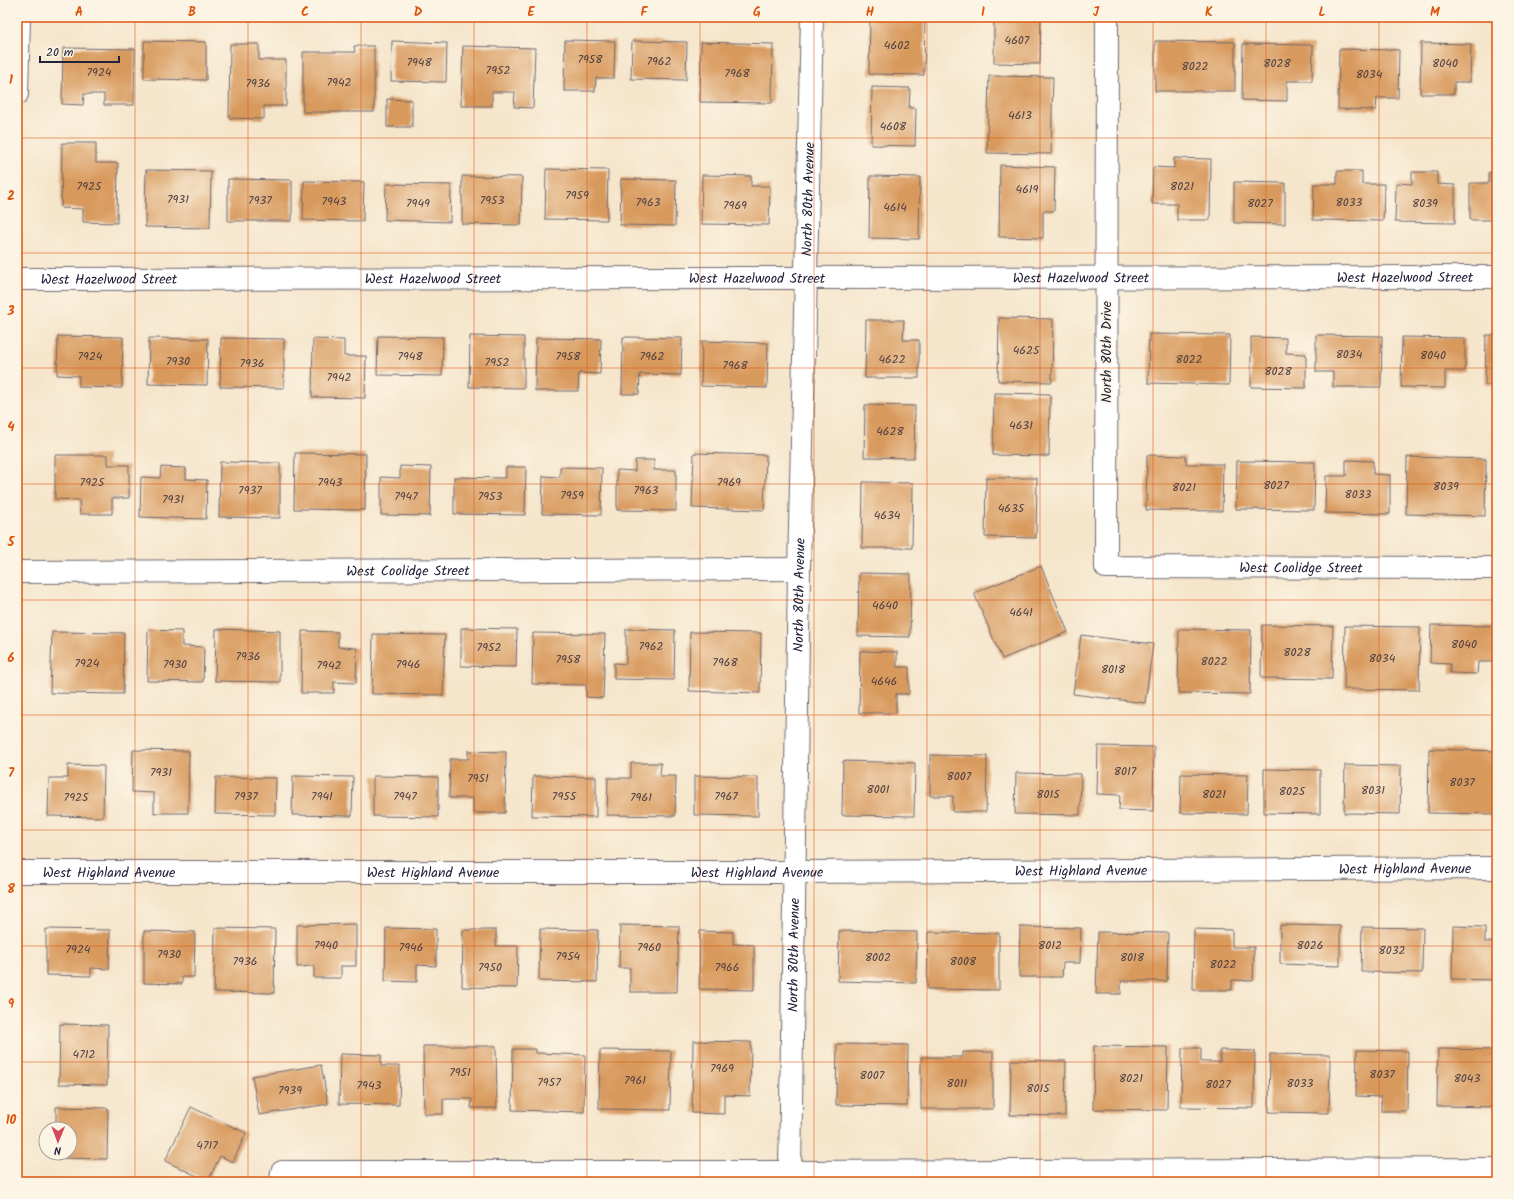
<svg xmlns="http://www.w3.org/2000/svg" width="1514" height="1199" viewBox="0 0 1514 1199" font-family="Kalam,sans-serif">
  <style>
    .building { fill: #d8995b }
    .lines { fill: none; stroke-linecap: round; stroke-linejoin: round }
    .minor-casing { stroke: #6c666d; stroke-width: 24 }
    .minor { stroke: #fff; stroke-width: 22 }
    .grid { fill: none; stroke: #de560e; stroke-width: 1; stroke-opacity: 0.55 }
    .labels { text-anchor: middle; stroke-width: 3.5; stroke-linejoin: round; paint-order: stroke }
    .number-label { font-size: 12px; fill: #504043 }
    .street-label { font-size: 14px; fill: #22223b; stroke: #fcf5e5 }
    .neatline { fill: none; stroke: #de560e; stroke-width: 1.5 }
    .grid-label { font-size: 13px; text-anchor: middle; font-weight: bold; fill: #de560e }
  </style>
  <rect width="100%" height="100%" fill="#fcf5e5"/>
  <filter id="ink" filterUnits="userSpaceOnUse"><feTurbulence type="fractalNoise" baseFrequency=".025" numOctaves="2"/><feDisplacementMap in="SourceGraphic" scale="8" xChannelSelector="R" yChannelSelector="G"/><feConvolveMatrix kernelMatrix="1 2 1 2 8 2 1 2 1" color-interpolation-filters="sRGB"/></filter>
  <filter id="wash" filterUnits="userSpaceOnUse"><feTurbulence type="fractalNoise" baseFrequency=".012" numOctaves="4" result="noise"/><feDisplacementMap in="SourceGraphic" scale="16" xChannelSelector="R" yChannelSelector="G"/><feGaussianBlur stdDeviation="0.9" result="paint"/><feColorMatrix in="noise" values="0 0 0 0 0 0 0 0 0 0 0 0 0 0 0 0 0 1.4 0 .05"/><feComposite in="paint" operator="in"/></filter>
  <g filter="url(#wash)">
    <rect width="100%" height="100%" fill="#f5e5cb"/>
    <g id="blocks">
      <!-- building -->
      <path class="building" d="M 870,17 L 925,17 L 924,75 L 869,74 Z
        M 994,17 L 1041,17 L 1040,64 L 994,63 Z
        M 565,40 L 615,41 L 614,78 L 596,78 L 595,91 L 564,91 Z
        M 144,41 L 206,42 L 206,80 L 144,79 Z
        M 392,41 L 447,43 L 446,82 L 391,81 Z
        M 632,41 L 687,42 L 686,80 L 631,79 Z
        M 1155,41 L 1235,42 L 1235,91 L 1155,91 Z
        M 701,42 L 773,44 L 772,103 L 700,102 Z
        M 1421,43 L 1471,44 L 1470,82 L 1454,82 L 1454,94 L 1420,94 Z
        M 230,44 L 259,44 L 259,60 L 286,60 L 286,106 L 264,106 L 264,119 L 229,118 Z
        M 1243,44 L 1313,45 L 1312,81 L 1287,81 L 1287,101 L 1242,100 Z
        M 354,46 L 374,46 L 374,112 L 303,112 L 303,52 L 355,52 Z
        M 463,46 L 535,48 L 533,108 L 514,107 L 515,92 L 492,92 L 492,106 L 461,106 Z
        M 63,48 L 135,49 L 134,105 L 104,105 L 104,94 L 84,94 L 83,105 L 62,104 Z
        M 1339,49 L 1399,50 L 1398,98 L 1377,98 L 1376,110 L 1338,109 Z
        M 989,76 L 1053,77 L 1051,154 L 987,153 Z
        M 872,87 L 910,88 L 909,108 L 916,108 L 915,146 L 871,145 Z
        M 387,99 L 412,100 L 412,127 L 387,127 Z
        M 62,143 L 96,143 L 96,163 L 118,163 L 117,223 L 83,222 L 83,209 L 61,208 Z
        M 1174,158 L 1211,159 L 1210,220 L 1177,220 L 1177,204 L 1152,204 L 1153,167 L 1174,168 Z
        M 1000,165 L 1055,167 L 1054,211 L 1043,211 L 1043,238 L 999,237 Z
        M 546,169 L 608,170 L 607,220 L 545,219 Z
        M 146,170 L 211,171 L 210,228 L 145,227 Z
        M 1337,171 L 1362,171 L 1362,184 L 1384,184 L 1383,221 L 1313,220 L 1314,184 L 1337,184 Z
        M 1412,172 L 1437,172 L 1437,184 L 1455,185 L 1455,223 L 1395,222 L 1396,183 L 1412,184 Z
        M 1489,172 L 1497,172 L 1497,220 L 1470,220 L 1470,183 L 1489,183 Z
        M 702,175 L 751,176 L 751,186 L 770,186 L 769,225 L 701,224 Z
        M 462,176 L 522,177 L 521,225 L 462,224 Z
        M 870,176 L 920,177 L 919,239 L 869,238 Z
        M 228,179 L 292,180 L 292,221 L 228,221 Z
        M 621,179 L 676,180 L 675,226 L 620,225 Z
        M 304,181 L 364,182 L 363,221 L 303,220 Z
        M 1234,182 L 1285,183 L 1285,224 L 1234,223 Z
        M 386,184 L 451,185 L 450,222 L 385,220 Z
        M 999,318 L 1053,319 L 1052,382 L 998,381 Z
        M 866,320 L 904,320 L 903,340 L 919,340 L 919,378 L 865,378 Z
        M 1149,334 L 1230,335 L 1229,385 L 1148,383 Z
        M 1316,335 L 1382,336 L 1381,387 L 1333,387 L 1333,372 L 1316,372 Z
        M 1486,335 L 1497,335 L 1497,385 L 1485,385 Z
        M 58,336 L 123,337 L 122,388 L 79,387 L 79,376 L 57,375 Z
        M 378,336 L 443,337 L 442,376 L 377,375 Z
        M 470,336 L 524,337 L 524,388 L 469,387 Z
        M 623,337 L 682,338 L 681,375 L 640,374 L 639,394 L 622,394 Z
        M 1251,337 L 1286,338 L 1286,353 L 1306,354 L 1306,388 L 1251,387 Z
        M 1402,337 L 1465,338 L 1465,371 L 1445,371 L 1445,388 L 1401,387 Z
        M 149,338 L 208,339 L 207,385 L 148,384 Z
        M 221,338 L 284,339 L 284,388 L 220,387 Z
        M 536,338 L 601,339 L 600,374 L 579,373 L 578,391 L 535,391 Z
        M 313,339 L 344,340 L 344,356 L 366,356 L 365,398 L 312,397 Z
        M 702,341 L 768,343 L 767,388 L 701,386 Z
        M 994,393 L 1050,394 L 1049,456 L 993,455 Z
        M 865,405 L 915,406 L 914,458 L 864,457 Z
        M 295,453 L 366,454 L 365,510 L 294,509 Z
        M 694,453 L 766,455 L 764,510 L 692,508 Z
        M 55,455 L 108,455 L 108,465 L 129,465 L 129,498 L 112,498 L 112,514 L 80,514 L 79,500 L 55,499 Z
        M 1147,455 L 1186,456 L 1186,464 L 1223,464 L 1222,511 L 1146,510 Z
        M 1407,457 L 1486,459 L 1485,516 L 1406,514 Z
        M 635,460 L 654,460 L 654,470 L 676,470 L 676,511 L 617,510 L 617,470 L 635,471 Z
        M 1346,460 L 1373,461 L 1373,474 L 1390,475 L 1390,514 L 1325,513 L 1326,476 L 1346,476 Z
        M 1237,461 L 1315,462 L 1314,510 L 1236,509 Z
        M 220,462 L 280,463 L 280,518 L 219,517 Z
        M 400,466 L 431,467 L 430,516 L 381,515 L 381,477 L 400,478 Z
        M 161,467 L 186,468 L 186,479 L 207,480 L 206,519 L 140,517 L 141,477 L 160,478 Z
        M 506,467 L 526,467 L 525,515 L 454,514 L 454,477 L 506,478 Z
        M 560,467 L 602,468 L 601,515 L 542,514 L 543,476 L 560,477 Z
        M 986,478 L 1037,478 L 1036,538 L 985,537 Z
        M 863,482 L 913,483 L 912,548 L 862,548 Z
        M 1496,492 L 1497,492 L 1497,513 L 1495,513 Z
        M 1041,566 L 1068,632 L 1002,659 L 974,593 Z
        M 859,573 L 911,574 L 910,637 L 858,636 Z
        M 1262,625 L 1333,626 L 1332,679 L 1261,678 Z
        M 1431,625 L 1497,626 L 1497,662 L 1478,662 L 1477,674 L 1450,673 L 1450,664 L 1430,663 Z
        M 1345,626 L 1420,627 L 1419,690 L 1344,689 Z
        M 461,628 L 517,629 L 516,667 L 461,666 Z
        M 216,629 L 280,631 L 280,682 L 215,681 Z
        M 626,629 L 675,630 L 674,680 L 614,679 L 614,663 L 626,664 Z
        M 1179,629 L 1251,630 L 1250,694 L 1178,693 Z
        M 148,630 L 182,631 L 182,646 L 204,647 L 203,682 L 147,681 Z
        M 302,631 L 338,632 L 338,647 L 357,648 L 356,683 L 334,682 L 334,693 L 301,693 Z
        M 52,632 L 124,633 L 123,694 L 50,693 Z
        M 690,632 L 761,633 L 760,693 L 689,691 Z
        M 533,633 L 605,634 L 603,698 L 586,697 L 586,685 L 532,684 Z
        M 373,634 L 445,635 L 443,695 L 372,694 Z
        M 1081,635 L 1153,644 L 1145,703 L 1073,694 Z
        M 860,651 L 897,652 L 897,667 L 909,667 L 909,694 L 896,694 L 896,713 L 859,713 Z
        M 1098,746 L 1154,747 L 1153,811 L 1119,810 L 1120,795 L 1097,794 Z
        M 1429,749 L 1497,751 L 1496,814 L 1428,813 Z
        M 133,750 L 189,751 L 188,813 L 154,813 L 154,793 L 132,792 Z
        M 468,751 L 506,752 L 505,813 L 473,813 L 473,798 L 449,798 L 450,759 L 468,759 Z
        M 930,755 L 987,756 L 986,812 L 953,812 L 953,796 L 930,796 Z
        M 843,761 L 915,763 L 914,816 L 842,815 Z
        M 631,763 L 661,763 L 660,776 L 676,776 L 675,816 L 607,815 L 608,778 L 631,778 Z
        M 68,765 L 104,766 L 103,817 L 48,816 L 49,778 L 68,778 Z
        M 1345,765 L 1401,766 L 1400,814 L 1344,813 Z
        M 1264,769 L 1320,770 L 1320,814 L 1264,813 Z
        M 1016,773 L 1081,774 L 1080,815 L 1015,814 Z
        M 1181,774 L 1248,775 L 1247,814 L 1180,813 Z
        M 293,776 L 353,777 L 352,816 L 292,815 Z
        M 373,776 L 438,777 L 438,817 L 373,816 Z
        M 533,776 L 596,777 L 596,817 L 532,816 Z
        M 694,776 L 758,777 L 758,816 L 694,815 Z
        M 216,777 L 276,778 L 275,815 L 215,814 Z
        M 356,924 L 356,966 L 341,966 L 341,978 L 314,978 L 314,966 L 297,967 L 297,925 Z
        M 620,925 L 679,926 L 677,992 L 630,992 L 630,968 L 619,968 Z
        M 1280,925 L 1340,926 L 1340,966 L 1280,964 Z
        M 1453,926 L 1485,927 L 1485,942 L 1497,942 L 1497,980 L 1452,979 Z
        M 1020,927 L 1081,928 L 1080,963 L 1063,963 L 1062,977 L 1019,977 Z
        M 1362,927 L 1423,928 L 1422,973 L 1361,972 Z
        M 215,928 L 275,929 L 274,993 L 214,992 Z
        M 386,928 L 436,929 L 436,966 L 417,965 L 417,982 L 385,981 Z
        M 46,929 L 110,930 L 109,969 L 91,968 L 91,976 L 46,975 Z
        M 540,929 L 598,930 L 597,982 L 539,981 Z
        M 1194,929 L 1232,930 L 1232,947 L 1254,947 L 1253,981 L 1232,980 L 1232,990 L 1193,990 Z
        M 463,930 L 496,930 L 496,946 L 518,946 L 517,988 L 462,987 Z
        M 144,931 L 195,932 L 194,977 L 182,977 L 182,984 L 144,983 Z
        M 700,931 L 733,932 L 733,944 L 754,945 L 754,990 L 699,989 Z
        M 839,931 L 917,932 L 916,983 L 838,981 Z
        M 928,932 L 999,933 L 999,990 L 927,989 Z
        M 1098,932 L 1168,933 L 1167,981 L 1121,981 L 1121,994 L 1096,994 Z
        M 60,1024 L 108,1025 L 107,1085 L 59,1084 Z
        M 693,1041 L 751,1042 L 750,1096 L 724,1095 L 724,1114 L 692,1113 Z
        M 837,1044 L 908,1045 L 907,1106 L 836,1105 Z
        M 423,1046 L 496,1046 L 497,1108 L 471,1108 L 472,1099 L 443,1099 L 443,1114 L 424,1114 Z
        M 1094,1046 L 1168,1047 L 1167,1110 L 1093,1109 Z
        M 1182,1048 L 1201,1048 L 1201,1062 L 1220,1062 L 1220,1050 L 1255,1051 L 1254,1108 L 1181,1107 Z
        M 513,1049 L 536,1049 L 536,1053 L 585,1055 L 584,1112 L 512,1110 Z
        M 1438,1049 L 1497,1050 L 1497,1107 L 1437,1106 Z
        M 600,1050 L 671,1051 L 670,1110 L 599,1109 Z
        M 1357,1050 L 1408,1051 L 1407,1111 L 1381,1111 L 1381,1097 L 1356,1096 Z
        M 963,1052 L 993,1052 L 993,1109 L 921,1109 L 921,1057 L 963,1057 Z
        M 340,1054 L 381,1055 L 381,1066 L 400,1066 L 399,1105 L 339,1104 Z
        M 1270,1054 L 1330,1055 L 1329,1113 L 1269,1112 Z
        M 1011,1060 L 1066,1061 L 1065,1116 L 1010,1115 Z
        M 321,1065 L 328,1104 L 259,1115 L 252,1076 Z
        M 56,1107 L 108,1108 L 107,1159 L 55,1158 L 55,1153 L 70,1153 L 70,1129 L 56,1129 Z
        M 191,1107 L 246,1133 L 233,1162 L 220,1156 L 208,1181 L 165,1161 Z"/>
    </g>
  </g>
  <g filter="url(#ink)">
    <use href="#blocks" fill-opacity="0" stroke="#6c666d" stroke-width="1"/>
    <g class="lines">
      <!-- minor casing -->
      <g class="minor-casing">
        <g id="minor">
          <path id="s1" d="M 1107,17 L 1106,567 L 1497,568"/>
          <path d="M 17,94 L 19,17"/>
          <path id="s2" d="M 17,279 L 1497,277"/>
          <path id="s3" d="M 17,572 L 799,569"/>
          <path id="s4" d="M 17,872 L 795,872 L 1497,868"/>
          <path id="s5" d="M 790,1172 L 799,569 L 812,17"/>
          <path d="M 281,1182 L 282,1172 L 790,1172 L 1497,1169"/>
        </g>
      </g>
      <!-- minor -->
      <use href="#minor" class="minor"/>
    </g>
  </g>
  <!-- grid -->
  <path class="grid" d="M 135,17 L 135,1182M 248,17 L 248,1182M 361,17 L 361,1182M 474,17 L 474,1182M 587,17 L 587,1182M 700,17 L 700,1182M 814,17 L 814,1182M 927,17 L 927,1182M 1040,17 L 1040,1182M 1153,17 L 1153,1182M 1266,17 L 1266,1182M 1379,17 L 1379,1182M 17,138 L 1497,138M 17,253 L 1497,253M 17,368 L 1497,368M 17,484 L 1497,484M 17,600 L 1497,600M 17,715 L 1497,715M 17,830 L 1497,830M 17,946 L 1497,946M 17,1062 L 1497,1062"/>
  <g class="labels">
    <!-- number labels -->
    <g class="number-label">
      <text x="1017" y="44">4607</text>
      <text x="897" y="49">4602</text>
      <text x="590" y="63">7958</text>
      <text x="659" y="65">7962</text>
      <text x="419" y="66">7948</text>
      <text x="1277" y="67">8028</text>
      <text x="1445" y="67">8040</text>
      <text x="1195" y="70">8022</text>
      <text x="498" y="74">7952</text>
      <text x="99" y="76">7924</text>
      <text x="737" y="77">7968</text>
      <text x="1369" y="78">8034</text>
      <text x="339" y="86">7942</text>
      <text x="258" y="87">7936</text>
      <text x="1020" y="119">4613</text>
      <text x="893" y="130">4608</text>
      <text x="89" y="190">7925</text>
      <text x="1182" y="190">8021</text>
      <text x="1027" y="193">4619</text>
      <text x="577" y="199">7959</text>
      <text x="178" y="203">7931</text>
      <text x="260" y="204">7937</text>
      <text x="492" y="204">7953</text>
      <text x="334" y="205">7943</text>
      <text x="648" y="206">7963</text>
      <text x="1349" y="206">8033</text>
      <text x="418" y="207">7949</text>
      <text x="1260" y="207">8027</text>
      <text x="1425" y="207">8039</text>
      <text x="735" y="209">7969</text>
      <text x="895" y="211">4614</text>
      <text x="1026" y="354">4625</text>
      <text x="1349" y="358">8034</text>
      <text x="1433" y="359">8040</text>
      <text x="90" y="360">7924</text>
      <text x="410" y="360">7948</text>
      <text x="568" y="360">7958</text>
      <text x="652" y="360">7962</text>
      <text x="892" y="363">4622</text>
      <text x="1189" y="363">8022</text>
      <text x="178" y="365">7930</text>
      <text x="497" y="366">7952</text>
      <text x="252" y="367">7936</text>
      <text x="735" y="369">7968</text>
      <text x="1278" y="375">8028</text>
      <text x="339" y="381">7942</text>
      <text x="1021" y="429">4631</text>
      <text x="890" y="435">4628</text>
      <text x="92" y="486">7925</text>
      <text x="330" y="486">7943</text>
      <text x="729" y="486">7969</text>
      <text x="1276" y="489">8027</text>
      <text x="1446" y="490">8039</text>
      <text x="1184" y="491">8021</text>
      <text x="250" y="494">7937</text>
      <text x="646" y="494">7963</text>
      <text x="1358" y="498">8033</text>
      <text x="572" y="499">7959</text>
      <text x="406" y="500">7947</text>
      <text x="490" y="500">7953</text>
      <text x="173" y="503">7931</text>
      <text x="1011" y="512">4635</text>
      <text x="887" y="519">4634</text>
      <text x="885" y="609">4640</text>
      <text x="1021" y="616">4641</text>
      <text x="1464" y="648">8040</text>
      <text x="651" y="650">7962</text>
      <text x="489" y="651">7952</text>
      <text x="1297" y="656">8028</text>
      <text x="248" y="660">7936</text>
      <text x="1382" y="662">8034</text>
      <text x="568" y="663">7958</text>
      <text x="1214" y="665">8022</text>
      <text x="725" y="666">7968</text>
      <text x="87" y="667">7924</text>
      <text x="175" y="668">7930</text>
      <text x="408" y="668">7946</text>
      <text x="329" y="669">7942</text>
      <text x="1113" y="673">8018</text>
      <text x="884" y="685">4646</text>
      <text x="1125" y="775">8017</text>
      <text x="161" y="776">7931</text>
      <text x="959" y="780">8007</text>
      <text x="478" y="782">7951</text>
      <text x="1462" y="786">8037</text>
      <text x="878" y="793">8001</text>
      <text x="1373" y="794">8031</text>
      <text x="1292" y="795">8025</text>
      <text x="1048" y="798">8015</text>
      <text x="1214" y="798">8021</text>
      <text x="246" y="800">7937</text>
      <text x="322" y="800">7941</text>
      <text x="405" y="800">7947</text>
      <text x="564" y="800">7955</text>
      <text x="726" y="800">7967</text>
      <text x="76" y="801">7925</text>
      <text x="641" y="801">7961</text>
      <text x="326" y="949">7940</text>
      <text x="1050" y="949">8012</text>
      <text x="1310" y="949">8026</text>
      <text x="411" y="951">7946</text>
      <text x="649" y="951">7960</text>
      <text x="78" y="953">7924</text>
      <text x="1392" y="954">8032</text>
      <text x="169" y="958">7930</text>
      <text x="568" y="960">7954</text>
      <text x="878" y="961">8002</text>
      <text x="1132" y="961">8018</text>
      <text x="245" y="965">7936</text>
      <text x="963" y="965">8008</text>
      <text x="1223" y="968">8022</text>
      <text x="490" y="971">7950</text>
      <text x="727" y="971">7966</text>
      <text x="84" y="1058">4712</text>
      <text x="722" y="1072">7969</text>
      <text x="460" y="1076">7951</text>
      <text x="1382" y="1078">8037</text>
      <text x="872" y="1079">8007</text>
      <text x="1131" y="1082">8021</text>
      <text x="1467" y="1082">8043</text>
      <text x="635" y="1084">7961</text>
      <text x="549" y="1086">7957</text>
      <text x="957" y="1087">8011</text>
      <text x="1300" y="1087">8033</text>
      <text x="1218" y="1088">8027</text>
      <text x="369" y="1089">7943</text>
      <text x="1038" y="1092">8015</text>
      <text x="290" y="1094">7939</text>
      <text x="207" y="1149">4717</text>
    </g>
    <!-- street labels -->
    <g class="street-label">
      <text dy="5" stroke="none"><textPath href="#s5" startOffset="973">North 80th Avenue</textPath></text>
      <text dy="5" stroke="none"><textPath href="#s2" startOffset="1388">West Hazelwood Street</textPath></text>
      <text dy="5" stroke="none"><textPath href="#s2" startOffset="740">West Hazelwood Street</textPath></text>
      <text dy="5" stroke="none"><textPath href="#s2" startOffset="1064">West Hazelwood Street</textPath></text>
      <text dy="5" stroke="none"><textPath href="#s2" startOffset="92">West Hazelwood Street</textPath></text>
      <text dy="5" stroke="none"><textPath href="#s2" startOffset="416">West Hazelwood Street</textPath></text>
      <text transform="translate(1106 352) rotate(-90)" y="5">North 80th Drive</text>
      <text dy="5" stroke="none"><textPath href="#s1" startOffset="745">West Coolidge Street</textPath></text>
      <text dy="5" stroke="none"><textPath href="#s3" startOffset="391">West Coolidge Street</textPath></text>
      <text dy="5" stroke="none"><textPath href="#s5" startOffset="577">North 80th Avenue</textPath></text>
      <text dy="5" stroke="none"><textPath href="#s4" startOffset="1388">West Highland Avenue</textPath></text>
      <text dy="5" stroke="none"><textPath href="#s4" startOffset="1064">West Highland Avenue</textPath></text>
      <text dy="5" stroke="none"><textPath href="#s4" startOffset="92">West Highland Avenue</textPath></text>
      <text dy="5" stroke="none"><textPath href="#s4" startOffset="416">West Highland Avenue</textPath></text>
      <text dy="5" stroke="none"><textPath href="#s4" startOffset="740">West Highland Avenue</textPath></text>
      <text dy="5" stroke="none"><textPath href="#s5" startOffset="217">North 80th Avenue</textPath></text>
    </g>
  </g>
  <!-- margin -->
  <rect width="1514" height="1199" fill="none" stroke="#fcf5e5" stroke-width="44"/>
  <!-- north arrow -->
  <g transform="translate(58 1141) rotate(181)"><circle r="19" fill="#fcf5e5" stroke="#a5a1a1"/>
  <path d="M0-3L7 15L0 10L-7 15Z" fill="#d1495b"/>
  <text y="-6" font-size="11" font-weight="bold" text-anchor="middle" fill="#22223b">N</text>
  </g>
  <!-- scale -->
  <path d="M40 56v6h79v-6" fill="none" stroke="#22223b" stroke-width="2"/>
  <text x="46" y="56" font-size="12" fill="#22223b" stroke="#fcf5e5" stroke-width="3" paint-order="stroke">20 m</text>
  <rect x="22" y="22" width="1470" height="1155" class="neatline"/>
  <g class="grid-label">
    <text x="79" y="16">A</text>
    <text x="192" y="16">B</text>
    <text x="305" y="16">C</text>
    <text x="418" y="16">D</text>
    <text x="531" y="16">E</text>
    <text x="644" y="16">F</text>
    <text x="757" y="16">G</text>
    <text x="870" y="16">H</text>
    <text x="983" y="16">I</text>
    <text x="1096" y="16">J</text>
    <text x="1209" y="16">K</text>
    <text x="1322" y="16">L</text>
    <text x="1435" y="16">M</text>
    <text x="11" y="84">1</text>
    <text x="11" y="200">2</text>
    <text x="11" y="315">3</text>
    <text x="11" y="431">4</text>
    <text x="11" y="546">5</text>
    <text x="11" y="662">6</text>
    <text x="11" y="777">7</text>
    <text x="11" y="893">8</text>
    <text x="11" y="1008">9</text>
    <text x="11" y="1124">10</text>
  </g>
</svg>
